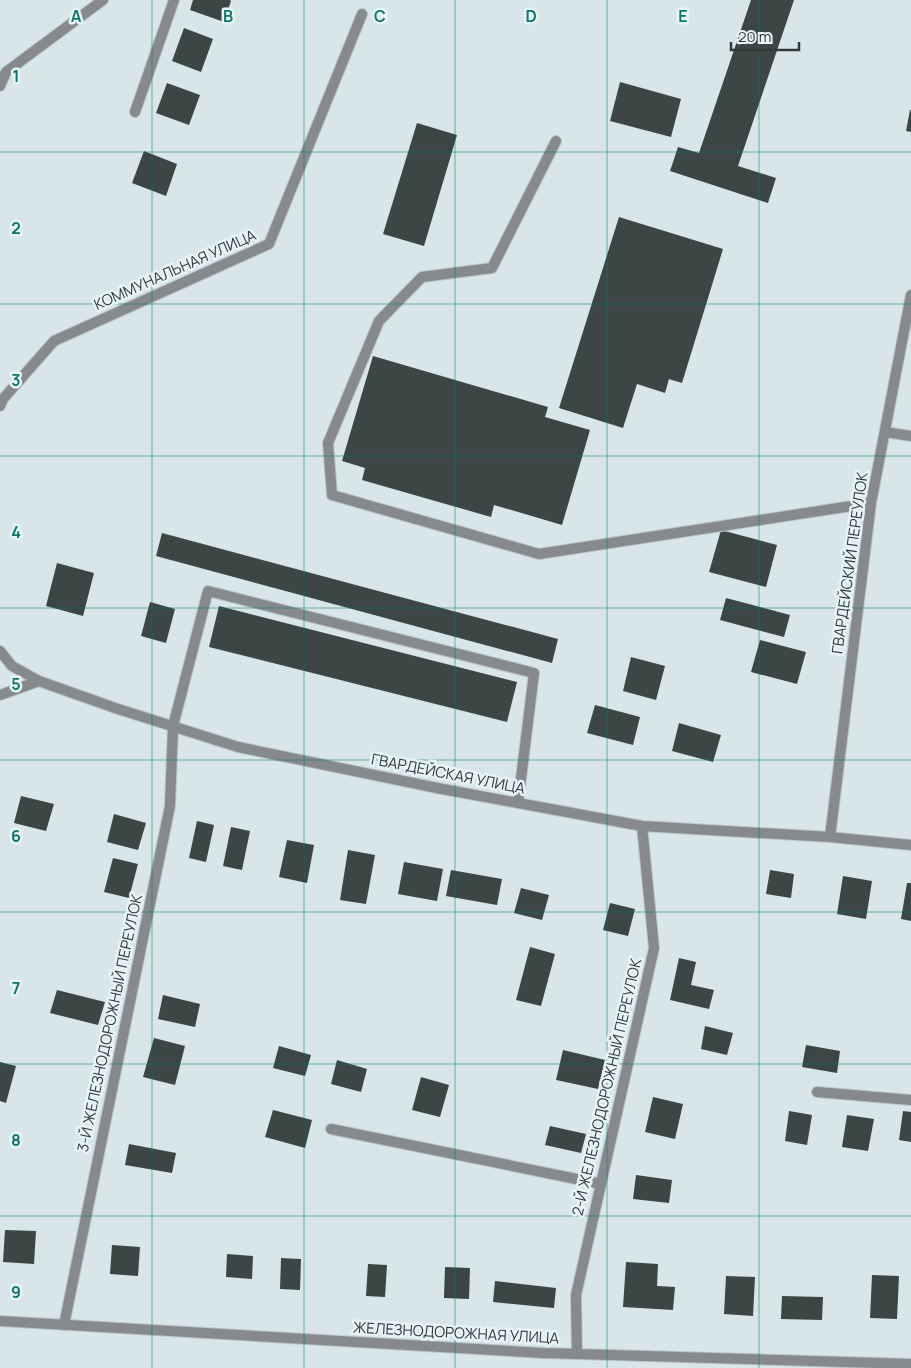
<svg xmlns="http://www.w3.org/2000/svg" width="911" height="1368" viewBox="0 0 911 1368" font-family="Manrope,sans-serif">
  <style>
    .building { fill: #3c4644 }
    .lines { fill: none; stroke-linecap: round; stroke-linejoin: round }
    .lane-casing { stroke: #b8c3c6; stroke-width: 12 }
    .street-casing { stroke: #b8c3c6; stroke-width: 12 }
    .lane { stroke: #868a8d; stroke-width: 10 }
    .street { stroke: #868a8d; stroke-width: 10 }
    .grid { fill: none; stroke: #0f766e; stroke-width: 1; stroke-opacity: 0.55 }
    .labels { text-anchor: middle; stroke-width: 5; stroke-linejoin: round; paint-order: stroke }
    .street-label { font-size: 15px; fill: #333839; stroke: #e6f3f7 }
    .grid-label { font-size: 16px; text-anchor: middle; font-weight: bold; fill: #0f766e; stroke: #e6f3f7; stroke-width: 5; stroke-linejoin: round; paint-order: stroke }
  </style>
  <rect width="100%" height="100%" fill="#d9e6e9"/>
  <!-- building -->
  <path class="building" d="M 193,0 L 230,0 L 231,1 L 224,22 L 190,10 Z
    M 751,0 L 794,0 L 738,166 L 776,178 L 768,203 L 670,171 L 678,147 L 699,153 Z
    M 184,28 L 213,39 L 201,72 L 172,61 Z
    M 620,82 L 681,99 L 671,137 L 610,121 Z
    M 167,83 L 200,95 L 189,125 L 156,113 Z
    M 910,110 L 911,110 L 911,132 L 906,131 Z
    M 417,123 L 457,135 L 424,246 L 383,234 Z
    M 144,151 L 177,164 L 166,196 L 132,183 Z
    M 619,217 L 723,249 L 682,383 L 669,379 L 665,393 L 637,384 L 623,428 L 559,408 Z
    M 373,356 L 548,407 L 545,417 L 590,430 L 562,525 L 494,505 L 491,517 L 362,480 L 365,468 L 342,461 Z
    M 721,530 L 777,545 L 766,587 L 709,572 Z
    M 162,533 L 558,639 L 552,663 L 156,556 Z
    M 57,563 L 94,573 L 83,616 L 46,606 Z
    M 726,598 L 790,615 L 784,637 L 720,620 Z
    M 150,602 L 175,609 L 166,643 L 141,636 Z
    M 219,606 L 517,682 L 507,722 L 209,647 Z
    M 760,640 L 806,652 L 797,684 L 751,672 Z
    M 631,657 L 665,666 L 656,700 L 623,691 Z
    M 595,705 L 640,717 L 633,745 L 587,733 Z
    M 679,723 L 721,735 L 713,762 L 672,751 Z
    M 21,796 L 54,804 L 46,831 L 14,823 Z
    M 114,814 L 146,823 L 138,850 L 107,842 Z
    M 197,821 L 214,825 L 206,862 L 189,858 Z
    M 231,827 L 250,831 L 242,870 L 223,866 Z
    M 287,840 L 314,845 L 307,883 L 279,877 Z
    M 348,850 L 375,855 L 366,904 L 340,900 Z
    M 113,858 L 138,864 L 129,898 L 104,892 Z
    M 404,862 L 443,869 L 437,901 L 398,894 Z
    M 451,870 L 502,879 L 497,905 L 446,896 Z
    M 770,870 L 794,874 L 791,898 L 766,894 Z
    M 843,876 L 872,881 L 866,919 L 837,914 Z
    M 907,883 L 911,883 L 911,921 L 901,919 Z
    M 521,888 L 549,895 L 542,920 L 514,913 Z
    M 610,903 L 635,909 L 628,936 L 603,930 Z
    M 530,947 L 555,954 L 541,1006 L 516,1000 Z
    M 679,958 L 696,962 L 691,985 L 714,990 L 709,1009 L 670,1000 Z
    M 57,990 L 105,1002 L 98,1025 L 50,1013 Z
    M 163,995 L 200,1004 L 195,1027 L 158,1019 Z
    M 705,1026 L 733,1033 L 727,1055 L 701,1049 Z
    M 154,1038 L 185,1046 L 175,1085 L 143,1077 Z
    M 806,1045 L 840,1051 L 837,1073 L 802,1067 Z
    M 279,1046 L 311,1055 L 305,1076 L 273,1068 Z
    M 563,1050 L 605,1060 L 598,1089 L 556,1080 Z
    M 337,1060 L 367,1069 L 361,1092 L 331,1084 Z
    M 0,1062 L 16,1066 L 6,1103 L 0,1101 Z
    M 421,1077 L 449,1085 L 440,1117 L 412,1110 Z
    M 653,1097 L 683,1104 L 675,1139 L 645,1132 Z
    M 273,1110 L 312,1120 L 305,1148 L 265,1137 Z
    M 789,1111 L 812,1115 L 807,1145 L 785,1141 Z
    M 903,1111 L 911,1112 L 911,1142 L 899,1140 Z
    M 847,1115 L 874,1119 L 868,1151 L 842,1147 Z
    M 550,1126 L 586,1134 L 581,1153 L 545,1145 Z
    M 129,1144 L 176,1153 L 172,1173 L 125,1165 Z
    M 636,1175 L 672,1180 L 669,1203 L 633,1199 Z
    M 5,1230 L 36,1231 L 34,1264 L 3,1262 Z
    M 112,1245 L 140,1247 L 138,1276 L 110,1274 Z
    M 227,1254 L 253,1256 L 252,1279 L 226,1277 Z
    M 281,1258 L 301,1259 L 300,1290 L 280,1289 Z
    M 626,1262 L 658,1264 L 657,1286 L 675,1287 L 673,1310 L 623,1307 Z
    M 368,1264 L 387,1265 L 385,1297 L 366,1296 Z
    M 445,1267 L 470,1268 L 469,1299 L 444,1298 Z
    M 872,1275 L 899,1276 L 897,1319 L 870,1318 Z
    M 726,1276 L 755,1277 L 753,1316 L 724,1314 Z
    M 495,1281 L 556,1288 L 554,1308 L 493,1302 Z
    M 782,1296 L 823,1297 L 822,1320 L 781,1319 Z"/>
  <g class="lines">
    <!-- lane casing -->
    <g class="lane-casing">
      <path id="lane" d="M 556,141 L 492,268 L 422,277 L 379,321 L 328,443 L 332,495 L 539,554 L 871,503
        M 0,406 L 3,399 L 54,341 L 269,244 L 362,14
        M 173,726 L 208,591 L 534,673 L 518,803
        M 331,1129 L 601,1184"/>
    </g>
    <!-- street casing -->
    <g class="street-casing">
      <path id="street" d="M 0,86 L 6,72 L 103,0
        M 135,112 L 174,0
        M 885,432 L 911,436
        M 0,651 L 12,666 L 39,681 L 115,708 L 238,747 L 437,788 L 642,826 L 830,837 L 911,845
        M 0,695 L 39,681
        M 830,837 L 871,503 L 911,295
        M 817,1092 L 911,1100
        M 0,1321 L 543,1353 L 911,1364
        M 64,1325 L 170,806 L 173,726
        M 577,1354 L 576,1295 L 654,948 L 642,826"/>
    </g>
    <!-- lane -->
    <use href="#lane" class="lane"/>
    <!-- street -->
    <use href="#street" class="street"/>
  </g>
  <!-- grid -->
  <path class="grid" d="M 152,0 L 152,1368M 304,0 L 304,1368M 455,0 L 455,1368M 607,0 L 607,1368M 759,0 L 759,1368M 0,152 L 911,152M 0,304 L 911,304M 0,456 L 911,456M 0,608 L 911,608M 0,760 L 911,760M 0,912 L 911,912M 0,1064 L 911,1064M 0,1216 L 911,1216"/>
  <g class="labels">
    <!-- street labels -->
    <g class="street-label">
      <text transform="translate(175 270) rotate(-24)" y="5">КОММУНАЛЬНАЯ УЛИЦА</text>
      <text transform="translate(850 563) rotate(-82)" y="5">ГВАРДЕЙСКИЙ ПЕРЕУЛОК</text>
      <text transform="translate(448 774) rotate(11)" y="5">ГВАРДЕЙСКАЯ УЛИЦА</text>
      <text transform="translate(110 1023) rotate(-78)" y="5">3-Й ЖЕЛЕЗНОДОРОЖНЫЙ ПЕРЕУЛОК</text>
      <text transform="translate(607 1087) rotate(-77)" y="5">2-Й ЖЕЛЕЗНОДОРОЖНЫЙ ПЕРЕУЛОК</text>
      <text transform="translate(456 1333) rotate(3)" y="5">ЖЕЛЕЗНОДОРОЖНАЯ УЛИЦА</text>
    </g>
  </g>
  <g class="grid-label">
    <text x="76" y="22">A</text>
    <text x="228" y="22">B</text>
    <text x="380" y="22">C</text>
    <text x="531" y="22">D</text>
    <text x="683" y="22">E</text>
    <text x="16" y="82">1</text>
    <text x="16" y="234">2</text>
    <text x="16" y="386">3</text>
    <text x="16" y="538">4</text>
    <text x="16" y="690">5</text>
    <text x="16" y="842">6</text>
    <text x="16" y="994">7</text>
    <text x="16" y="1146">8</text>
    <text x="16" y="1298">9</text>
  </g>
  <!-- scale -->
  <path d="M731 42v8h68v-8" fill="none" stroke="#333839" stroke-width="2.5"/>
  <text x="738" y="42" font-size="15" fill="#333839" stroke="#e6f3f7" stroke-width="4" paint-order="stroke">20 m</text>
</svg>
